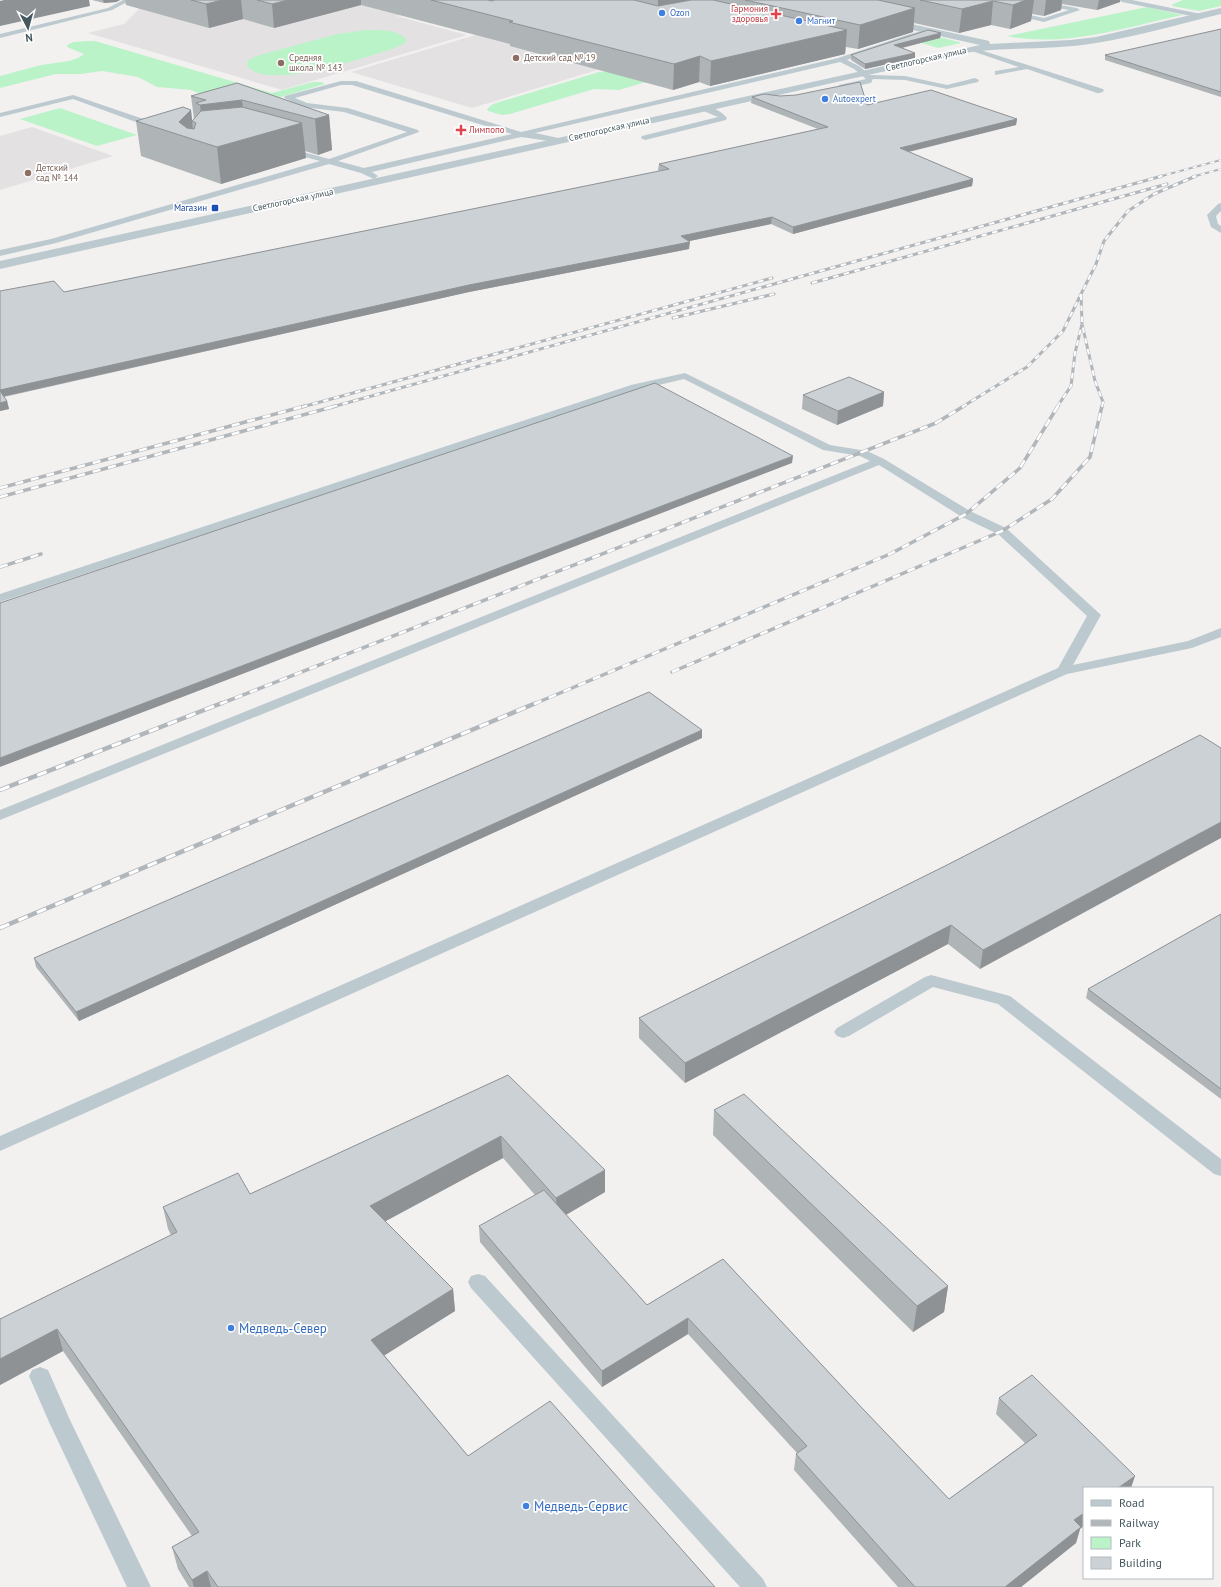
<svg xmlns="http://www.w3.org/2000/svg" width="1221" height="1587" viewBox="0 0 1221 1587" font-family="'PT Sans',sans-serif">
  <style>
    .education { fill: #e4e1e2 }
    .green { fill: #bbf3c9 }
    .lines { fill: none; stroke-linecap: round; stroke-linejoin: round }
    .lane { fill: #bccad0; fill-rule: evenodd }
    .street { fill: #bccad0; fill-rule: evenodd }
    .rail-far3-casing { stroke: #b1b6bb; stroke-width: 2 }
    .rail-far2-casing { stroke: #b1b6bb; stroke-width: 3 }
    .rail-far1-casing { stroke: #b1b6bb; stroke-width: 3.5 }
    .rail-casing { stroke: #b1b6bb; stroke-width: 4.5 }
    .rail-far3 { stroke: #fff; stroke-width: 1.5; stroke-dasharray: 4.5; stroke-linecap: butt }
    .rail-far2 { stroke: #fff; stroke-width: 2; stroke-dasharray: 5.5; stroke-linecap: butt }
    .rail-far1 { stroke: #fff; stroke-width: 2.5; stroke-dasharray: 8; stroke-linecap: butt }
    .rail { stroke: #fff; stroke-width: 3; stroke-dasharray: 10; stroke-linecap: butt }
    .wall { fill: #afb4b7 }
    .shaded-wall { fill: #8e9295 }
    .building { fill: #cbd1d5; stroke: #8e9295 }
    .shop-dot { fill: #3f7fe0; stroke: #fff; stroke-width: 1.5 }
    .health-dot { fill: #e0444e; stroke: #fff; stroke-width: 1.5 }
    .education-dot { fill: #8d6e63; stroke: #fff; stroke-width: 1.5 }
    .transit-dot { fill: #1a4fb4; stroke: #fff; stroke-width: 1.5 }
    .labels { text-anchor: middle; stroke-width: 3.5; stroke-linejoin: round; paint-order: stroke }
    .far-health-label { font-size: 9px; fill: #be3a42; stroke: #fff; text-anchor: end }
    .far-shop-label { font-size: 9px; fill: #366cbe; stroke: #fff; text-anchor: start }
    .far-education-label { font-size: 9px; fill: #785e54; stroke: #fff; text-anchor: start }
    .far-street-label { font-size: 9px; fill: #46575f; stroke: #fff }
    .far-transit-label { font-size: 9px; fill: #164399; stroke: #fff; text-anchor: end }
    .near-shop-label { font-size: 13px; fill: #366cbe; stroke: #fff; text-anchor: start }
  </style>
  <rect width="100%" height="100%" fill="#f3f0f0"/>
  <!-- education -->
  <path class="education" d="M 148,0 L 461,0 L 397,16 L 467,35 L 282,90 L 88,33 L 124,24 Z
    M 536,17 L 680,45 L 472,108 L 351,72 Z
    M 32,127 L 113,156 L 0,190 L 0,136 Z"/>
  <!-- green -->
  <path class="green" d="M 1183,0 L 1221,0 L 1221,6 L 1199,11 L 1172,6 L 1173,4 Z
    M 1147,7 L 1183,15 C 1126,27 1065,48 1007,36 Z
    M 366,30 C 379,30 399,29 407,40 L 404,44 L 395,48 C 369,56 262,94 246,64 L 250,59 L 260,55 L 337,34 Z
    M 935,36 L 959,42 L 961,43 L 938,48 L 915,41 Z
    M 88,41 L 95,41 L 272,93 L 313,82 L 321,82 L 325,84 L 254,105 L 222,103 L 191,90 L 157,87 L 138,77 L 102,71 L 81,74 L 56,74 L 0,88 L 0,76 L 41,65 L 69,61 L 78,58 L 84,54 L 67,47 L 67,45 L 73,42 Z
    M 693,68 L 619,90 L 594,89 L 510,114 L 502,115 L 488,111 L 487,109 L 493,104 L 599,72 Z
    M 60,108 L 137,135 L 97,146 L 20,119 Z"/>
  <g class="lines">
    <!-- lane -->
    <path class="lane" d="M 123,0 L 131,0 L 112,10 L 0,38 L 0,34 L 108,8 Z
      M 1021,0 L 1034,0 L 1077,8 L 1080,10 L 1044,22 L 1010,14 L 1010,12 L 1012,11 L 1044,18 L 1069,10 L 1024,2 Z
      M 1119,0 L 1132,0 L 1201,14 L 1204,16 L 1201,18 L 1122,2 Z
      M 929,29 L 931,30 L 931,32 L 911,37 L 847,60 L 859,66 L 870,75 L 905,76 L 947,85 L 975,78 L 979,80 L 978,82 L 947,89 L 905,80 L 873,79 L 871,83 L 842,89 L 839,89 L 839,85 L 866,79 L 854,69 L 840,62 L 535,133 L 563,139 L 563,143 L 521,137 L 372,172 L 378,176 L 374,179 L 361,173 L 329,164 L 56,243 L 0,256 L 0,250 L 51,239 L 320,161 L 282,151 L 282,147 L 285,147 L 329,159 L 407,132 L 344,112 L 303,107 L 284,98 L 285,96 L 341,81 L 356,81 L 521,132 L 838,58 L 907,35 ZM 341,85 L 352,85 L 512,134 L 364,168 L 338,161 L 419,132 L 418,130 L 348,108 L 307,103 L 295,98 Z
      M 971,47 L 1103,89 L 1104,91 L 1100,93 L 1097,93 L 1027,69 L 995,75 L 995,71 L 1019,67 L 969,50 L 968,49 Z
      M 73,95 L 161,125 L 162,127 L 158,129 L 155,129 L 73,99 L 0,117 L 0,113 Z
      M 701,106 C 710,105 722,111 727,118 L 726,120 L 645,140 L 641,138 L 642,136 L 718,117 L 701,110 Z
      M 1221,203 L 1221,211 L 1216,216 L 1218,224 L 1221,226 L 1221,233 L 1211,227 L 1207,215 L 1218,204 Z
      M 685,373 L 830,445 L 867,451 L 884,459 L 970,511 L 1006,528 L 1101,615 L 1073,665 L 1188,641 L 1221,628 L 1221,637 L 1192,648 L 1067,674 L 0,1151 L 0,1136 L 1058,668 L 1087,616 L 998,534 L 962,517 L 879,465 L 0,820 L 0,810 L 870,461 L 860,456 L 823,450 L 684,379 L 638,390 L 0,602 L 0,594 L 631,385 Z
      M 931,975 L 1010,996 L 1221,1159 L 1221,1176 L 1214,1174 L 998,1004 L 933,987 L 849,1036 L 843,1038 L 837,1036 L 834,1032 L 837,1028 L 925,977 Z
      M 478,1274 L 485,1276 L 763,1579 L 767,1587 L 740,1587 L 471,1288 L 468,1282 L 471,1276 Z
      M 40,1367 L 48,1370 L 70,1420 L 151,1587 L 127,1587 L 49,1422 L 29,1376 L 32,1370 Z"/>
    <!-- street -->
    <path class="street" d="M 1221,8 L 1221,14 C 1180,24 1138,36 1096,43 C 1055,50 1012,47 971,52 L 0,269 L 0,261 L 980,45 L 881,23 L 879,21 L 884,18 L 985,40 L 989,41 L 990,44 L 1071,40 L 1096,37 Z"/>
    <!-- rail-far3 casing -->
    <g class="rail-far3-casing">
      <path id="rail-far3" d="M 1158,177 L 1221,160
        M 1192,177 L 1221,169"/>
    </g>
    <!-- rail-far2 casing -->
    <g class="rail-far2-casing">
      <path id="rail-far2" d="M 812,283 L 1167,184
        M 673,318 L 774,294
        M 302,407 L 772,278
        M 332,407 L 1162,176
        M 962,407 L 1027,367 L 1063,331 L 1081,294
        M 1057,407 L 1071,386 L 1075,353 L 1082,324
        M 1102,407 L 1103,402 L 1095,381 L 1082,324 L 1081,294 L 1096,264 L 1104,241 L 1128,211 L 1154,194 L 1196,176"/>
    </g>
    <!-- rail-far1 casing -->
    <g class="rail-far1-casing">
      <path id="rail-far1" d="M 0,488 L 305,406
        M 0,497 L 336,406
        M 0,567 L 41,554
        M 672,672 L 1002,531 L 1052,499 L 1090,457 L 1102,406
        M 220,704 L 936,423 L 964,406
        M 534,704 L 890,554 L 966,514 L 1020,468 L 1058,406"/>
    </g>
    <!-- rail casing -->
    <g class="rail-casing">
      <path id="rail" d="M 0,790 L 222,703
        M 0,928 L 536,703"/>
    </g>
    <!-- rail-far3 -->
    <use href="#rail-far3" class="rail-far3"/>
    <!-- rail-far2 -->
    <use href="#rail-far2" class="rail-far2"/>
    <!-- rail-far1 -->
    <use href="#rail-far1" class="rail-far1"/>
    <!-- rail -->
    <use href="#rail" class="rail"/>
  </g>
  <!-- wall -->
  <path class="wall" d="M 92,0 L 120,0 L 116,2 L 104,3 Z
    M 125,0 L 1120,0 L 1120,2 L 1097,10 L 1062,4 L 1061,10 L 1044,16 L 1032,14 L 1031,21 L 1010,29 L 991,25 L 959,33 L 914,23 L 913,32 L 858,49 L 846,47 L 845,54 L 710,86 L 699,82 L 673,90 L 510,46 L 510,44 L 361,5 L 274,28 L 243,19 L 209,28 L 126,5 Z
    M 1221,29 L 1221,97 L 1105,60 L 1105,55 Z
    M 941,33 L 940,38 L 902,48 L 915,53 L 915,58 L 865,69 L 851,60 L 851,55 Z
    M 237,83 L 329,115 L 332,150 L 318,155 L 305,151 L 306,158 L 221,184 L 141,156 L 136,121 L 191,110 L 192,121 L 194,119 L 191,96 Z
    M 780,96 L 867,105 L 1017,119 L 1016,125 L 909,152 L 973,179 L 972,186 L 793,234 L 771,224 L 689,241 L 689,249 L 469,292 L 4,397 L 7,401 L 9,409 L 0,411 L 0,291 L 64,292 L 660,171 L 658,170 L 659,164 L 818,129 L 751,103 L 752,97 Z
    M 884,392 L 883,406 L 837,425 L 802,409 L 803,395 Z
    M 1200,735 L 980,969 L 948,944 L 685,1083 L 639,1038 L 639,1018 L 947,865 Z
    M 702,738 L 79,1021 L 36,967 L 34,958 Z
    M 1221,914 L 1221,1099 L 1086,998 L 1088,989 Z
    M 508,1075 L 605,1192 L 566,1215 L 647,1305 L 723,1259 L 863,1409 L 949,1499 L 1025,1443 L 996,1414 L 999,1398 L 1032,1375 L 1080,1529 L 1076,1543 L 1021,1587 L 898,1587 L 794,1470 L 796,1454 L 797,1453 L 688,1334 L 602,1387 L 480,1242 L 479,1226 L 535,1195 L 503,1158 L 385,1221 L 453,1289 L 455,1311 L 384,1355 L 468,1456 L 715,1587 L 189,1587 L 178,1569 L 172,1547 L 192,1536 L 63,1351 L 0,1385 L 0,1319 L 171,1235 L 168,1229 L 163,1207 L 250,1194 Z
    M 714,1110 L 948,1286 L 944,1312 L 913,1332 L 713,1135 Z"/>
  <!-- shaded-wall -->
  <path class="shaded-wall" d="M 4,0 L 89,0 L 90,6 L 0,26 L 0,1 Z
    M 103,0 L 120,0 L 116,2 L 104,3 Z
    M 222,0 L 241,0 L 243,19 L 209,28 L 206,4 Z
    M 288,0 L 361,0 L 361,5 L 274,28 L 272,4 Z
    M 658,0 L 704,0 L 658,22 Z
    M 1026,0 L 1034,0 L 1031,21 L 1010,29 L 1013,5 Z
    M 1046,0 L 1062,0 L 1061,10 L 1044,16 Z
    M 1099,0 L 1120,0 L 1120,2 L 1097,10 Z
    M 993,1 L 991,25 L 959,33 L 962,9 Z
    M 915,8 L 913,32 L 858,49 L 860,25 Z
    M 847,30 L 845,54 L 710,86 L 711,61 Z
    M 941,33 L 940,38 L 893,50 L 894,45 Z
    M 915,53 L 915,58 L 865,69 L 865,64 Z
    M 700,56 L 699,82 L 673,90 L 674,64 Z
    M 242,100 L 246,135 L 204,139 L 200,105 Z
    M 191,110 L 194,140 L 179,122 Z
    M 329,115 L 332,150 L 318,155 L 315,119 Z
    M 1017,119 L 1016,125 L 899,154 L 900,148 Z
    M 302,123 L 306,158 L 221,184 L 217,147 Z
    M 973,179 L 972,186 L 793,234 L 793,227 Z
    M 772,217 L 771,224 L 680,243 L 681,236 Z
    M 690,242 L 689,249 L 469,292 L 1,397 L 0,390 L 469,285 Z
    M 884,392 L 883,406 L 837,425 L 838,411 Z
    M 7,401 L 9,409 L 0,411 L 0,403 Z
    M 793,456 L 792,463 L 0,767 L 0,758 Z
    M 702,730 L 702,738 L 79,1021 L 76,1012 Z
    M 1221,822 L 1221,838 L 980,969 L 983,950 Z
    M 951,925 L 948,944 L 685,1083 L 685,1063 Z
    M 501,1136 L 503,1158 L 373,1228 L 370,1206 Z
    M 605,1170 L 605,1192 L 557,1220 L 556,1198 Z
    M 948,1286 L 944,1312 L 913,1332 L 917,1306 Z
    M 453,1289 L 455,1311 L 374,1362 L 371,1340 Z
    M 688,1318 L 688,1334 L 602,1387 L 602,1371 Z
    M 57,1329 L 63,1351 L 0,1385 L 0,1359 Z
    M 1135,1476 L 1131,1488 L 1118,1488 Z
    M 1084,1513 L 1084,1526 L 1080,1529 L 1076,1543 L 1021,1587 L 1005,1587 L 1074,1520 Z
    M 207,1571 L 211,1587 L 194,1587 L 192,1580 Z"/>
  <!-- building -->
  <path class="building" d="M 191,0 L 222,0 L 206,4 Z
    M 257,0 L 288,0 L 272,4 Z
    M 431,0 L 488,0 L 491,1 L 495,0 L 634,0 L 658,6 L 691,0 L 713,0 L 847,30 L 711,61 L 700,56 L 674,64 L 509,22 L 513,21 Z
    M 745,0 L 878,0 L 915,8 L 860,25 Z
    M 920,0 L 1026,0 L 1013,5 L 993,1 L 962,9 Z
    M 1221,29 L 1221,92 L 1105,55 Z
    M 928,30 L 941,33 L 894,45 L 915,53 L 865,64 L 851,55 Z
    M 860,82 L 867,105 L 931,90 L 1017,119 L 900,148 L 973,179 L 793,227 L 772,217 L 681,236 L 690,242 L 469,285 L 0,390 L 0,291 L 54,281 L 64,292 L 669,169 L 659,164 L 828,127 L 752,97 L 764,94 L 780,96 L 796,95 Z
    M 237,83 L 329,115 L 315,119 L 242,100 L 200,105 L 196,103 L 206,100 L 191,96 Z
    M 183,107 L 191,110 L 179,122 L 187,128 L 194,129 L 196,123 L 192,121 L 201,111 L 242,107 L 302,123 L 217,147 L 136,121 Z
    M 849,377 L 884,392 L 838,411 L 803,395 Z
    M 655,383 L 793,456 L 0,758 L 0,603 Z
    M 0,391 L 7,401 L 0,403 Z
    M 649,692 L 702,730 L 76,1012 L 34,958 Z
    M 1200,735 L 1221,748 L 1221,822 L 983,950 L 951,925 L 685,1063 L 639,1018 L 947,865 Z
    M 1221,914 L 1221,1089 L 1088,989 Z
    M 508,1075 L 605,1170 L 556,1198 L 501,1136 L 370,1206 L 453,1289 L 371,1340 L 468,1456 L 550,1401 L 715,1587 L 218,1587 L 207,1571 L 192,1580 L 172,1547 L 199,1532 L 57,1329 L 0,1359 L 0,1319 L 177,1232 L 163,1207 L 238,1173 L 250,1194 Z
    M 744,1094 L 948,1286 L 917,1306 L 714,1110 Z
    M 544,1190 L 647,1305 L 723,1259 L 863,1409 L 949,1499 L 1037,1435 L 999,1398 L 1032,1375 L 1135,1476 L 1118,1488 L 1084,1488 L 1084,1513 L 1074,1520 L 1081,1527 L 1005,1587 L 915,1587 L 796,1454 L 807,1446 L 688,1318 L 602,1371 L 479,1226 Z"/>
  <!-- markers -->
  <g class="shop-dot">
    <circle cx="662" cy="13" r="4"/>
    <circle cx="799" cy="21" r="4"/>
    <circle cx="825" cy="99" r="4"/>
    <circle cx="231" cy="1328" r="4"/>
    <circle cx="526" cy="1506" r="4"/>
  </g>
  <g class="health-dot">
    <path d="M774 8h4v4h4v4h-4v4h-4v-4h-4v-4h4z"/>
    <path d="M459 124h4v4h4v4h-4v4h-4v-4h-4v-4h4z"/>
  </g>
  <g class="education-dot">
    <circle cx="516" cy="58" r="4"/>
    <circle cx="281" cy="63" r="4"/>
    <circle cx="28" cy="173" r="4"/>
  </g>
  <rect class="transit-dot" x="211" y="204" width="8" height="8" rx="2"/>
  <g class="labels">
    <!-- far-health labels -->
    <g class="far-health-label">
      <text x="768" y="12">Гармония<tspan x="768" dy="10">здоровья</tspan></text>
      <text x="469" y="133" text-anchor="start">Лимпопо</text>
    </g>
    <!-- far-shop labels -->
    <g class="far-shop-label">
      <text x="670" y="16">Ozon</text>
      <text x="807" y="24">Магнит</text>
      <text x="833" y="102">Autoexpert</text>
    </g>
    <!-- far-education labels -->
    <g class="far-education-label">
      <text x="289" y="61">Средняя<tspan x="289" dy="10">школа № 143</tspan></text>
      <text x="524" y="61">Детский сад № 19</text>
      <text x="36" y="171">Детский<tspan x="36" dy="10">сад № 144</tspan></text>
    </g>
    <!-- far-street labels -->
    <g class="far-street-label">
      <text transform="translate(926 59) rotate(-13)" y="3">Светлогорская улица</text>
      <text transform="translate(609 129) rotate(-13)" y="3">Светлогорская улица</text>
      <text transform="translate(293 200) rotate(-12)" y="3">Светлогорская улица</text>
    </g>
    <!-- far-transit labels -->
    <g class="far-transit-label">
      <text x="207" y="211">Магазин</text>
    </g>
    <!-- near-shop labels -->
    <g class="near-shop-label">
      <text x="239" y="1333">Медведь-Север</text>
      <text x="534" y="1511">Медведь-Сервис</text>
    </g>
  </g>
  <!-- legend -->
  <rect x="1083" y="1487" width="130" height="92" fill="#ffffff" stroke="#b5bcbf"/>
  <rect x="1091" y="1500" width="20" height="6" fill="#bccad0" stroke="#b5bcbf"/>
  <text x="1119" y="1507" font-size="12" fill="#46575f">Road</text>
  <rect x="1091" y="1520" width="20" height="6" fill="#b1b6bb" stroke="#b5bcbf"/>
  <text x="1119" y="1527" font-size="12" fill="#46575f">Railway</text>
  <rect x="1091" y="1537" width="20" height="12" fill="#bbf3c9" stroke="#b5bcbf"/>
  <text x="1119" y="1547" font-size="12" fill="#46575f">Park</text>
  <rect x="1091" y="1557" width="20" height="12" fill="#cbd1d5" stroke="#b5bcbf"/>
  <text x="1119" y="1567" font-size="12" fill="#46575f">Building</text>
  <!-- north arrow -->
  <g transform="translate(28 28) rotate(174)" stroke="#ffffff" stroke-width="3" paint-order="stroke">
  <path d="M0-3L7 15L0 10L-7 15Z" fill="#46575f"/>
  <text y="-6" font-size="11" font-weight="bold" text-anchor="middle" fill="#46575f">N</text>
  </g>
</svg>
